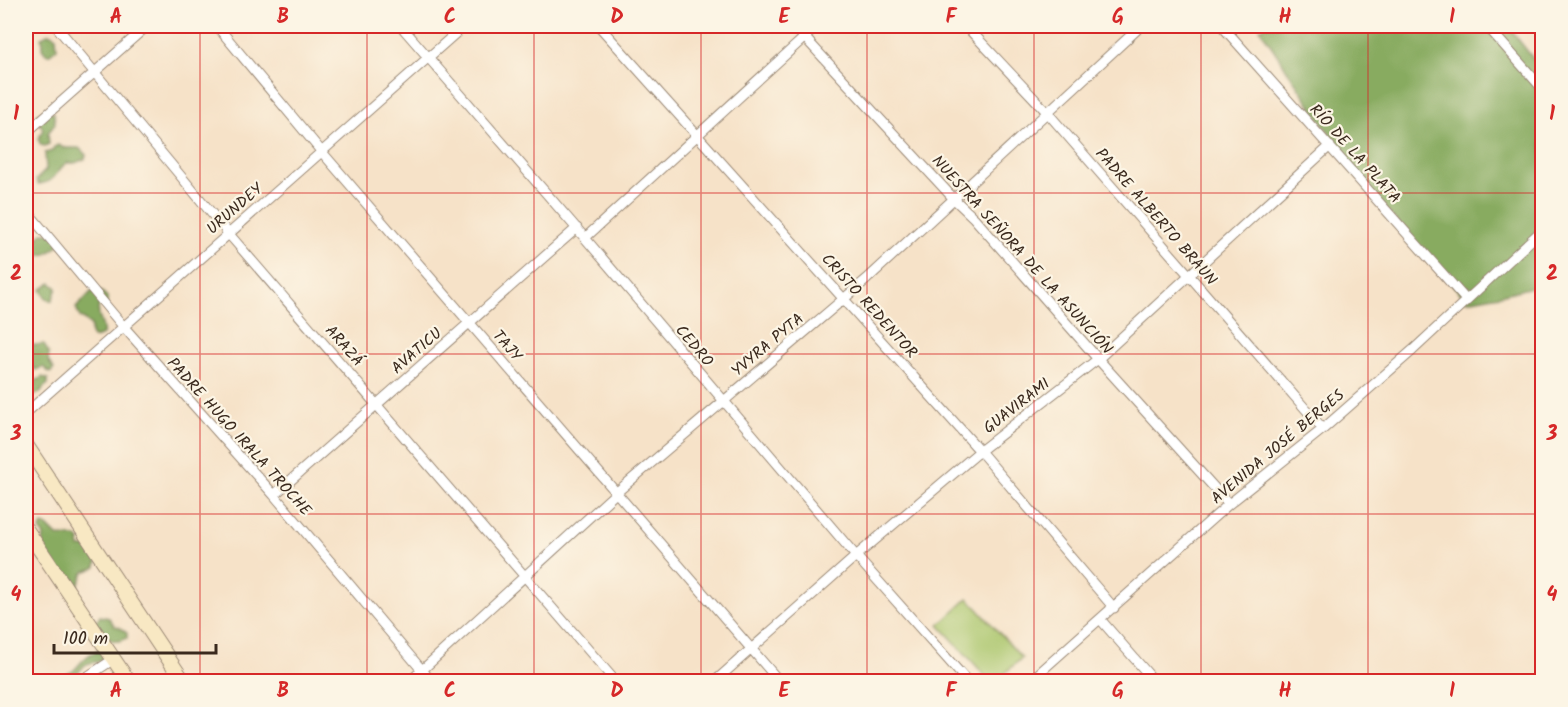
<svg xmlns="http://www.w3.org/2000/svg" width="1568" height="707" viewBox="0 0 1568 707" font-family="Kalam,sans-serif">
  <style>
    .green { fill: #abc66d; stroke: #737846; stroke-width: 1.5 }
    .forest { fill: #88ab60; stroke: #626a3f; stroke-width: 1.5 }
    .lines { fill: none; stroke-linecap: round; stroke-linejoin: round }
    .minor-casing { stroke: #988673; stroke-width: 11 }
    .secondary-casing { stroke: #988673; stroke-width: 16 }
    .minor { stroke: #fff; stroke-width: 9 }
    .secondary { stroke: #f8e8c3; stroke-width: 14 }
    .grid { fill: none; stroke: #d62828; stroke-width: 1.5; stroke-opacity: 0.55 }
    .labels { text-anchor: middle; stroke-width: 4.5; stroke-linejoin: round; paint-order: stroke }
    .street-label { font-size: 16px; fill: #3b2a1e; stroke: #fcf5e5 }
    .neatline { fill: none; stroke: #d62828; stroke-width: 2 }
    .grid-label { font-size: 20px; text-anchor: middle; font-weight: bold; fill: #d62828 }
  </style>
  <rect width="100%" height="100%" fill="#fcf5e5"/>
  <filter id="ink" filterUnits="userSpaceOnUse"><feTurbulence type="fractalNoise" baseFrequency=".0167" numOctaves="2"/><feDisplacementMap in="SourceGraphic" scale="12" xChannelSelector="R" yChannelSelector="G"/><feConvolveMatrix kernelMatrix="1 2 1 2 8 2 1 2 1" color-interpolation-filters="sRGB"/></filter>
  <filter id="wash" filterUnits="userSpaceOnUse"><feTurbulence type="fractalNoise" baseFrequency=".008" numOctaves="4" result="noise"/><feDisplacementMap in="SourceGraphic" scale="24" xChannelSelector="R" yChannelSelector="G"/><feGaussianBlur stdDeviation="1.35" result="paint"/><feColorMatrix in="noise" values="0 0 0 0 0 0 0 0 0 0 0 0 0 0 0 0 0 1.4 0 .05"/><feComposite in="paint" operator="in"/></filter>
  <g filter="url(#wash)">
    <rect width="100%" height="100%" fill="#f6e2c8"/>
    <!-- green -->
    <path class="green" d="M 968,598 L 1022,658 L 996,681 L 990,681 L 939,625 Z"/>
    <!-- forest -->
    <path class="forest" d="M 1265,26 L 1508,26 L 1542,70 L 1542,293 L 1536,286 L 1500,295 L 1467,301 L 1360,180 L 1260,29 Z
      M 47,34 L 52,34 L 56,37 L 57,48 L 50,54 L 46,54 L 42,49 L 43,42 L 41,38 Z
      M 46,110 L 54,113 L 55,124 L 48,133 L 49,144 L 45,146 L 41,145 L 38,139 L 43,129 L 38,121 L 37,114 Z
      M 58,145 L 65,148 L 79,148 L 86,155 L 85,159 L 75,163 L 66,163 C 54,174 56,182 38,184 L 36,180 L 46,170 L 45,153 L 52,151 L 54,147 Z
      M 42,233 C 51,232 59,235 60,244 C 53,251 41,259 33,254 L 30,246 Z
      M 51,283 L 57,288 L 52,301 L 46,298 L 41,290 Z
      M 92,291 L 102,292 L 108,298 L 108,303 L 99,305 C 95,316 106,325 103,335 L 94,338 L 91,334 L 91,325 L 80,317 L 76,308 Z
      M 44,344 L 49,354 L 48,361 L 54,369 L 50,373 L 43,367 L 35,370 L 31,364 L 26,361 L 26,346 Z
      M 42,377 L 48,379 L 48,384 L 43,388 L 40,393 L 26,397 L 26,388 L 32,381 L 38,380 Z
      M 42,525 L 47,526 L 57,536 L 77,537 L 80,541 L 79,547 L 88,547 L 97,562 L 96,567 L 84,572 L 78,586 L 65,586 L 41,551 L 44,537 L 40,529 Z
      M 100,616 L 109,618 L 115,626 L 119,627 L 127,633 L 127,638 C 112,648 101,633 93,621 L 97,620 Z
      M 103,651 L 105,655 C 100,667 91,659 84,666 C 80,670 76,677 70,681 L 51,682 C 56,680 70,673 74,670 C 83,661 88,651 103,651 Z"/>
  </g>
  <g filter="url(#ink)">
    <g class="lines">
      <!-- minor casing -->
      <g class="minor-casing">
        <path id="minor" d="M 56,26 L 228,233 L 616,682
          M 217,26 L 321,151 L 780,682
          M 401,26 L 585,238 L 856,556 L 968,682
          M 599,26 L 980,451 L 1114,608
          M 794,26 L 954,199 L 974,218 L 1098,359 L 1229,504
          M 966,26 L 1046,111 L 1323,429
          M 1222,26 L 1467,301
          M 1487,26 L 1542,88
          M 26,133 L 147,26
          M 26,210 L 123,326 L 274,495 L 432,682
          M 585,238 L 817,26
          M 26,413 L 464,26
          M 274,495 L 577,228
          M 1100,619 L 1155,682
          M 79,682 L 114,659
          M 409,682 L 617,492 L 867,279 L 1141,26
          M 714,682 L 856,556 L 980,451 L 1098,359 L 1330,146
          M 1029,682 L 1229,504 L 1323,429 L 1413,350 L 1542,230"/>
      </g>
      <!-- secondary casing -->
      <g class="secondary-casing">
        <path id="secondary" d="M 26,445 L 184,682
          M 26,529 L 129,682"/>
      </g>
      <!-- minor -->
      <use href="#minor" class="minor"/>
      <!-- secondary -->
      <use href="#secondary" class="secondary"/>
    </g>
  </g>
  <!-- grid -->
  <path class="grid" d="M 200,26 L 200,682M 367,26 L 367,682M 534,26 L 534,682M 701,26 L 701,682M 867,26 L 867,682M 1034,26 L 1034,682M 1201,26 L 1201,682M 1368,26 L 1368,682M 26,193 L 1542,193M 26,354 L 1542,354M 26,514 L 1542,514"/>
  <g class="labels">
    <!-- street labels -->
    <g class="street-label">
      <text transform="translate(1356 153) rotate(48)" y="6">RÍO DE LA PLATA</text>
      <text transform="translate(234 208) rotate(-41)" y="6">URUNDEY</text>
      <text transform="translate(1157 216) rotate(49)" y="6">PADRE ALBERTO BRAUN</text>
      <text transform="translate(1023 254) rotate(48)" y="6">NUESTRA SEÑORA DE LA ASUNCIÓN</text>
      <text transform="translate(870 305) rotate(48)" y="6">CRISTO REDENTOR</text>
      <text transform="translate(767 344) rotate(-40)" y="6">YVYRA PYTA</text>
      <text transform="translate(345 345) rotate(49)" y="6">ARAZÁ</text>
      <text transform="translate(508 345) rotate(49)" y="6">TAJY</text>
      <text transform="translate(695 345) rotate(50)" y="6">CEDRO</text>
      <text transform="translate(416 350) rotate(-41)" y="6">AVATICU</text>
      <text transform="translate(1016 405) rotate(-38)" y="6">GUAVIRAMI</text>
      <text transform="translate(240 436) rotate(48)" y="6">PADRE HUGO IRALA TROCHE</text>
      <text transform="translate(1277 446) rotate(-40)" y="6">AVENIDA JOSÉ BERGES</text>
    </g>
  </g>
  <!-- margin -->
  <rect width="1568" height="707" fill="none" stroke="#fcf5e5" stroke-width="66"/>
  <!-- scale -->
  <path d="M54 644v9h162v-9" fill="none" stroke="#3b2a1e" stroke-width="3"/>
  <text x="63" y="644" font-size="18" fill="#3b2a1e" stroke="#fcf5e5" stroke-width="4.5" paint-order="stroke">100 m</text>
  <rect x="33" y="33" width="1502" height="641" class="neatline"/>
  <g class="grid-label">
    <text x="116" y="23">A</text>
    <text x="283" y="23">B</text>
    <text x="450" y="23">C</text>
    <text x="617" y="23">D</text>
    <text x="784" y="23">E</text>
    <text x="951" y="23">F</text>
    <text x="1118" y="23">G</text>
    <text x="1285" y="23">H</text>
    <text x="1452" y="23">I</text>
    <text x="16" y="120">1</text>
    <text x="1552" y="120">1</text>
    <text x="16" y="280">2</text>
    <text x="1552" y="280">2</text>
    <text x="16" y="440">3</text>
    <text x="1552" y="440">3</text>
    <text x="16" y="601">4</text>
    <text x="1552" y="601">4</text>
    <text x="116" y="697">A</text>
    <text x="283" y="697">B</text>
    <text x="450" y="697">C</text>
    <text x="617" y="697">D</text>
    <text x="784" y="697">E</text>
    <text x="951" y="697">F</text>
    <text x="1118" y="697">G</text>
    <text x="1285" y="697">H</text>
    <text x="1452" y="697">I</text>
  </g>
</svg>
